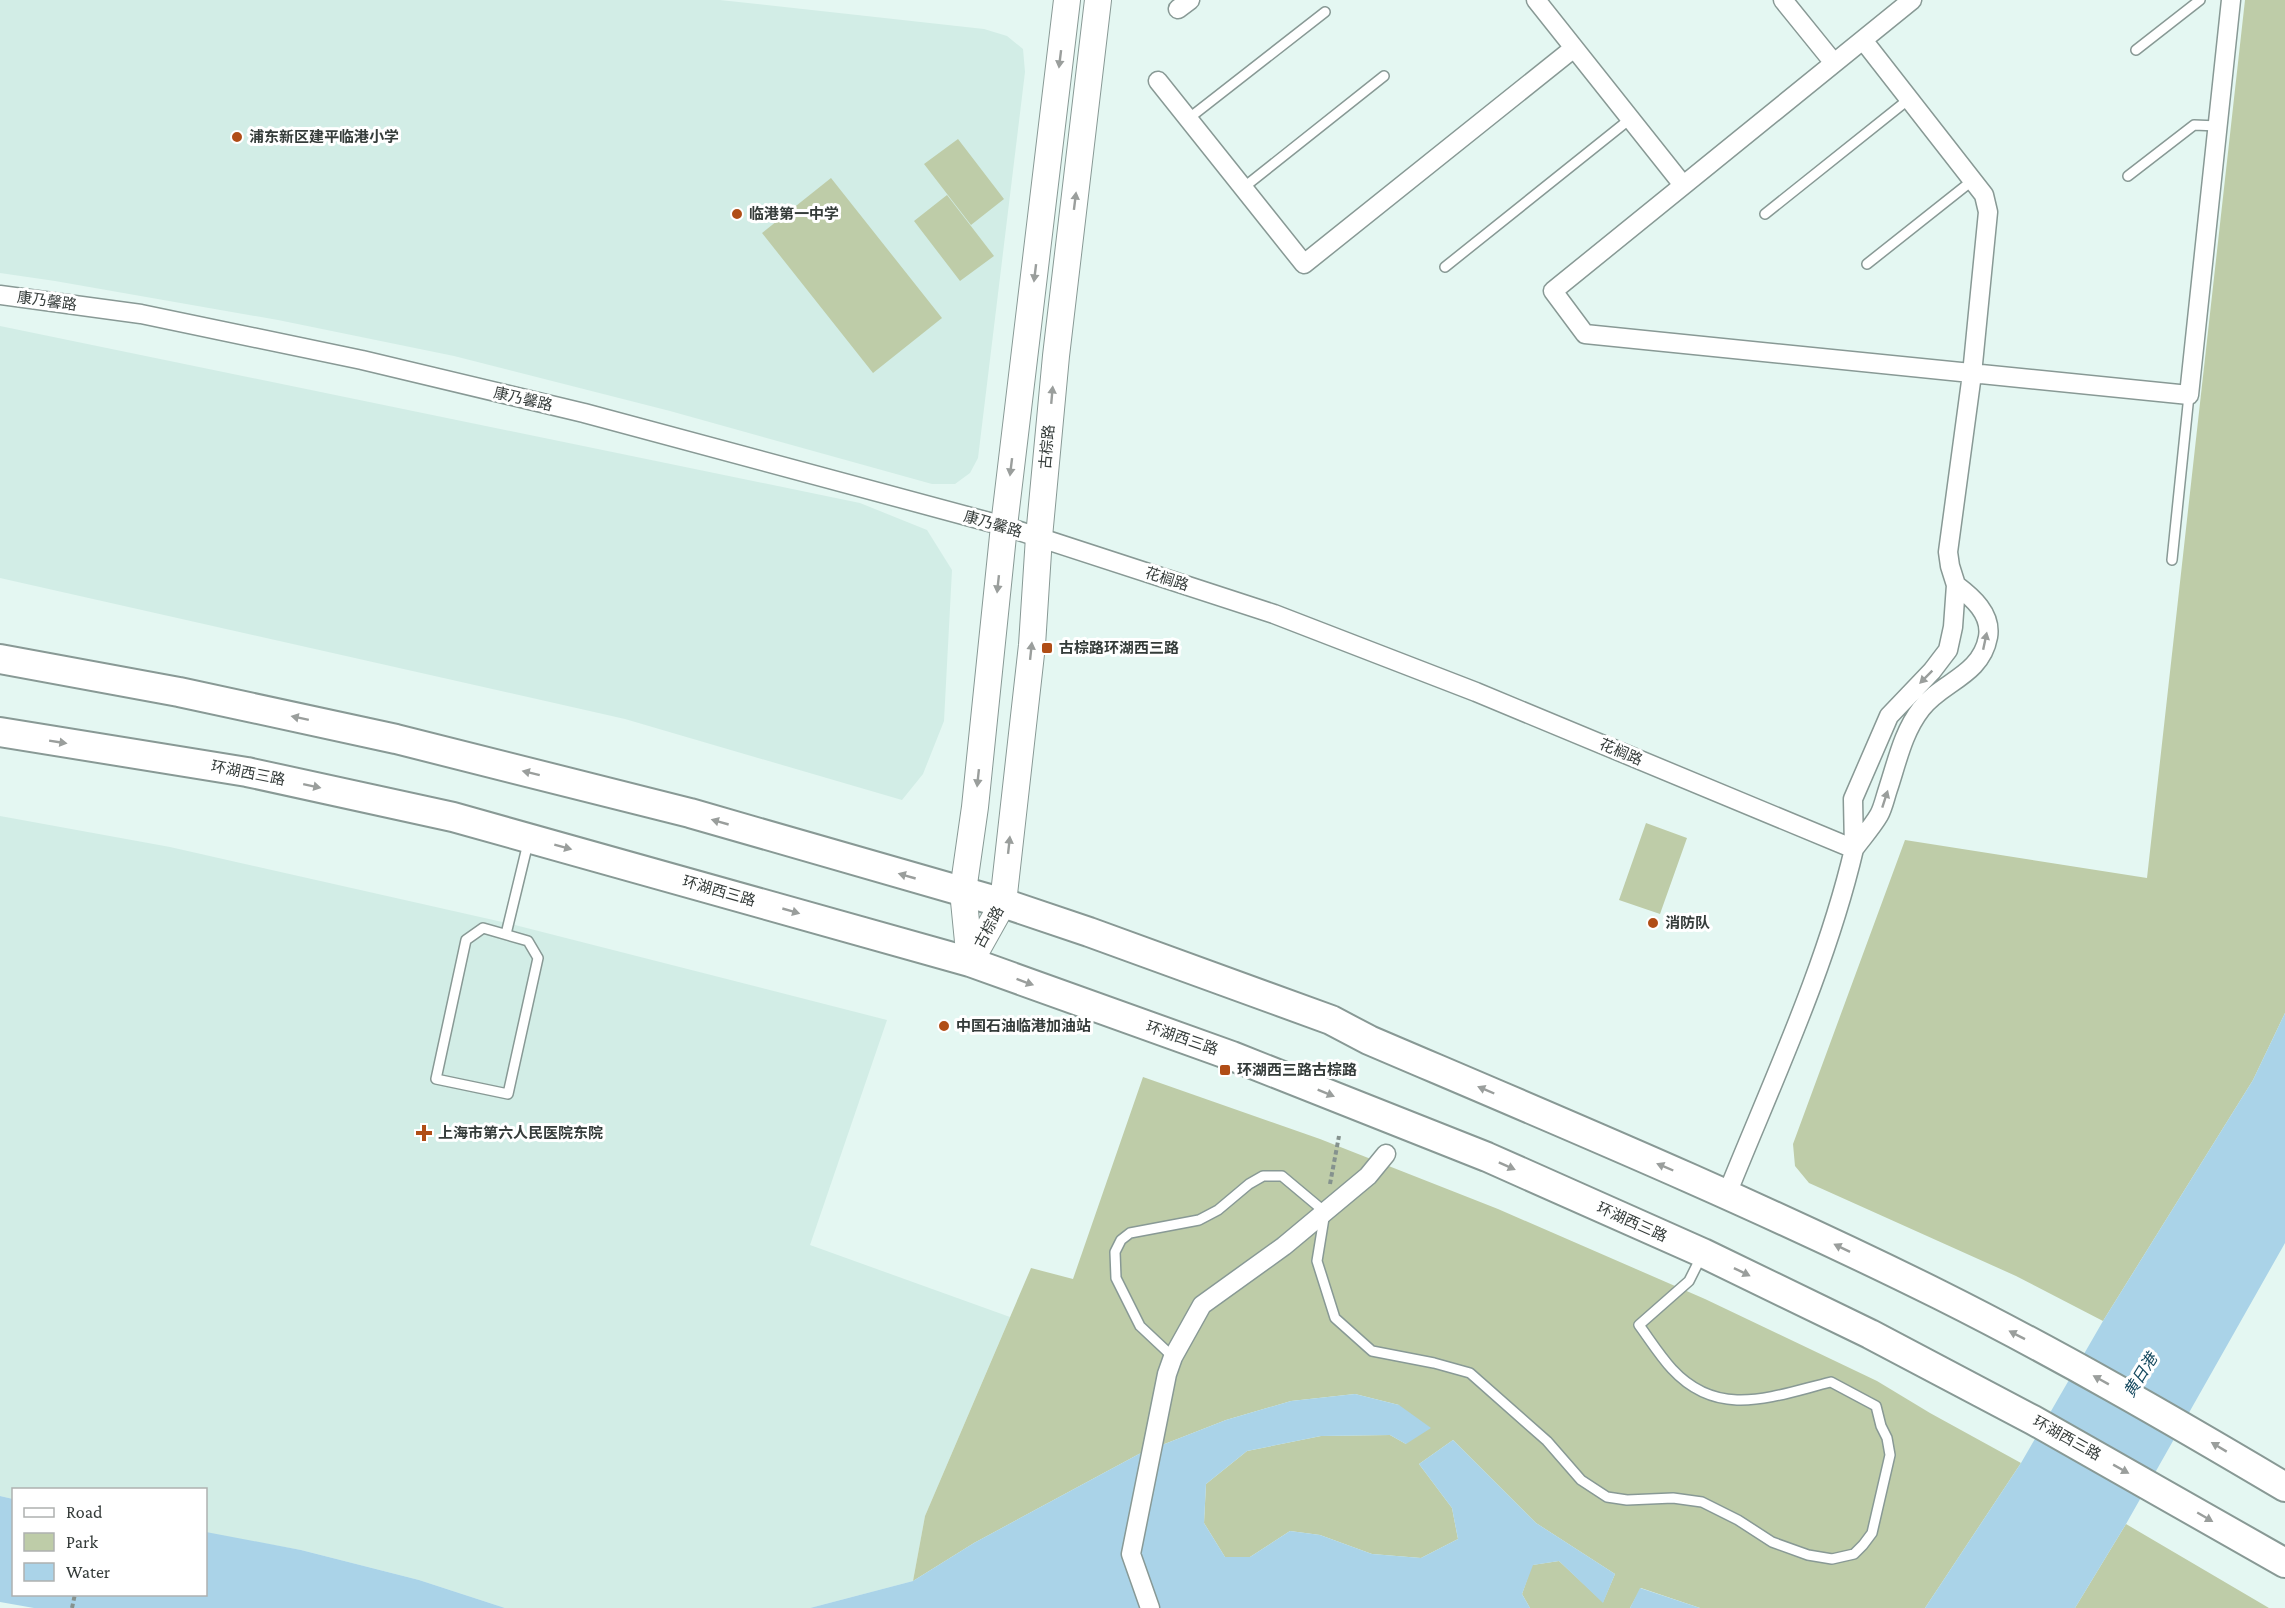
<svg xmlns="http://www.w3.org/2000/svg" width="2285" height="1608" viewBox="0 0 2285 1608" font-family="'Crimson Pro','Noto Sans SC',serif">
  <style>
    .built { fill: #d2ede6 }
    .green { fill: #becca8 }
    .water { fill: #aad3e8 }
    .lines { fill: none; stroke-linecap: round; stroke-linejoin: round }
    .lane-casing { stroke: #889995; stroke-width: 12 }
    .street-casing { stroke: #889995; stroke-width: 21 }
    .secondary-casing { stroke: #889995; stroke-width: 28 }
    .primary-casing { stroke: #889995; stroke-width: 32 }
    .path { stroke: #85928e; stroke-width: 4; stroke-dasharray: 4.5 3; stroke-linecap: butt }
    .lane { stroke: #fff; stroke-width: 9 }
    .street { stroke: #fff; stroke-width: 18 }
    .secondary { stroke: #fff; stroke-width: 26 }
    .primary { stroke: #fff; stroke-width: 28 }
    .oneway { fill: #9a9e9c }
    .poi-dot { fill: #b04d16; stroke: #fff; stroke-width: 2 }
    .labels { text-anchor: middle; stroke-width: 6; stroke-linejoin: round; paint-order: stroke }
    .poi-label { font-size: 15px; font-weight: bold; fill: #353c3a; stroke: #fff; text-anchor: start }
    .street-label { font-size: 15px; fill: #353c3a; stroke: #fff }
    .water-label { font-size: 16px; font-style: italic; fill: #15495f; stroke: #fff }
  </style>
  <rect width="100%" height="100%" fill="#e4f7f2"/>
  <!-- built -->
  <path class="built" d="M 0,0 L 720,0 L 984,29 L 1007,36 L 1023,49 L 1025,72 L 978,458 L 970,473 L 955,484 L 932,484 L 670,411 L 454,356 L 278,320 L 55,281 L 0,273 Z
    M 0,326 L 860,503 L 927,530 L 952,570 L 944,721 L 923,774 L 902,800 L 625,719 L 0,578 Z
    M 0,816 L 170,847 L 511,924 L 887,1020 L 810,1245 L 1010,1317 L 925,1516 L 913,1581 L 810,1608 L 505,1608 L 419,1580 L 301,1550 L 206,1533 L 206,1490 L 14,1490 L 13,1499 L 0,1496 Z"/>
  <!-- green -->
  <path class="green" d="M 2245,0 L 2285,0 L 2285,1013 L 2253,1080 L 2103,1321 L 2016,1276 L 1809,1183 L 1795,1166 L 1793,1144 L 1905,840 L 2147,878 Z
    M 958,139 L 1004,199 L 971,225 L 924,164 Z
    M 831,178 L 942,318 L 873,373 L 762,233 Z
    M 947,195 L 994,256 L 960,281 L 914,221 Z
    M 1646,823 L 1687,838 L 1660,914 L 1619,900 Z
    M 1143,1077 L 1320,1139 L 1498,1209 L 1705,1299 L 1877,1381 L 1930,1413 L 2021,1463 L 1925,1608 L 1700,1608 L 1641,1588 L 1630,1608 L 1530,1608 L 1522,1594 L 1532,1565 L 1559,1561 L 1603,1602 L 1615,1574 L 1536,1523 L 1453,1440 L 1419,1464 L 1452,1508 L 1458,1539 L 1421,1558 L 1372,1554 L 1320,1535 L 1290,1531 L 1250,1557 L 1225,1557 L 1204,1523 L 1206,1484 L 1247,1451 L 1321,1436 L 1390,1435 L 1406,1444 L 1399,1405 L 1355,1394 L 1291,1401 L 1226,1420 L 1139,1454 L 974,1543 L 913,1581 L 925,1516 L 1031,1268 L 1073,1279 Z
    M 2126,1524 L 2269,1608 L 2075,1608 Z"/>
  <!-- water -->
  <path class="water" d="M 2285,1013 L 2285,1243 L 2126,1524 L 2075,1608 L 1925,1608 L 2021,1463 L 2103,1321 L 2253,1080 Z
    M 1355,1394 L 1399,1405 L 1431,1428 L 1406,1444 L 1390,1435 L 1321,1436 L 1247,1451 L 1206,1484 L 1204,1523 L 1225,1557 L 1250,1557 L 1290,1531 L 1320,1535 L 1372,1554 L 1421,1558 L 1458,1539 L 1452,1508 L 1419,1464 L 1453,1440 L 1536,1523 L 1615,1574 L 1603,1603 L 1559,1561 L 1533,1565 L 1522,1594 L 1530,1608 L 810,1608 L 913,1581 L 974,1543 L 1139,1454 L 1226,1420 L 1291,1401 Z
    M 0,1496 L 13,1499 L 14,1594 L 206,1594 L 206,1532 L 301,1550 L 419,1580 L 505,1608 L 34,1608 L 0,1602 Z
    M 1640,1588 L 1700,1608 L 1630,1608 Z"/>
  <g class="lines">
    <!-- lane casing -->
    <g class="lane-casing">
      <path id="lane" d="M 2136,50 L 2200,0
        M 1188,119 L 1325,12
        M 2128,176 L 2194,125 L 2218,126
        M 1243,188 L 1384,76
        M 1765,214 L 1909,99
        M 1867,264 L 1973,180
        M 1445,267 L 1630,119
        M 2172,560 L 2189,395
        M 483,928 L 528,941 L 538,958 L 508,1094 L 436,1079 L 466,940 Z
        M 506,934 L 528,843
        M 1173,1357 L 1140,1326 L 1116,1278 L 1115,1252 L 1121,1240 L 1130,1233 L 1199,1220 L 1218,1210 L 1249,1184 L 1263,1176 L 1282,1176 L 1325,1212 L 1317,1261 L 1335,1318 L 1372,1351 L 1434,1363 L 1470,1373 L 1547,1441 L 1581,1480 L 1607,1497 L 1627,1500 L 1673,1498 L 1702,1502 L 1738,1520 L 1772,1542 L 1808,1555 L 1832,1559 L 1854,1554 L 1863,1545 L 1872,1533 L 1890,1455 L 1887,1438 L 1881,1426 L 1876,1406 L 1831,1382 C 1773,1396 1719,1420 1672,1369 C 1660,1356 1650,1340 1639,1325 L 1689,1281 L 1702,1255"/>
    </g>
    <!-- street casing -->
    <g class="street-casing">
      <path id="street" d="M 1536,0 L 1683,185
        M 1783,0 L 1834,63
        M 1912,0 L 1553,291 L 1585,334 L 2189,395 L 2231,0
        M 1178,9 L 1190,0
        M 1158,81 L 1304,264 L 1574,48
        M 0,295 L 141,314 L 362,360 L 584,413 L 1004,526 L 1274,614 L 1476,692 L 1854,849 C 1826,968 1773,1080 1727,1194
        M 1854,849 L 1853,799 L 1889,716 L 1932,671 L 1948,650 L 1953,627 L 1956,585 L 1950,566 L 1948,552 L 1972,374 L 1988,212 L 1984,195 L 1863,40
        M 1854,849 C 1862,838 1872,827 1879,815 C 1883,808 1885,798 1888,789 C 1897,762 1903,732 1921,709 C 1941,682 1981,676 1988,637 C 1992,614 1972,597 1956,585
        M 1150,1608 L 1131,1554 L 1167,1374 L 1173,1357 L 1202,1305 L 1284,1246 L 1368,1176 L 1386,1154"/>
    </g>
    <!-- secondary casing -->
    <g class="secondary-casing">
      <path id="secondary" d="M 970,962 L 1003,903 L 1032,645 L 1039,537 L 1056,356 L 1098,0
        M 970,962 L 963,891 L 975,807 L 1004,526 L 1067,0"/>
    </g>
    <!-- primary casing -->
    <g class="primary-casing">
      <path id="primary" d="M 0,659 L 179,692 L 396,739 L 690,813 L 1003,903 L 1089,932 L 1331,1020 L 1369,1040 C 1561,1122 1753,1202 1940,1295 C 2058,1354 2172,1420 2285,1487
        M 0,732 L 247,772 L 453,817 L 970,962 L 1232,1056 L 1487,1157 L 1703,1253 L 1870,1334 L 2033,1420 L 2285,1563"/>
    </g>
    <!-- path -->
    <path class="path" d="M 1330,1184 L 1339,1136
      M 72,1608 L 75,1594"/>
    <!-- lane -->
    <use href="#lane" class="lane"/>
    <!-- street -->
    <use href="#street" class="street"/>
    <!-- secondary -->
    <use href="#secondary" class="secondary"/>
    <!-- primary -->
    <use href="#primary" class="primary"/>
  </g>
  <!-- one-way arrows -->
  <defs><path id="oneway-solid" d="M-6-.8H1V-3.2L6.5 0L1 3.2V.8H-6Z" transform="scale(1.5)"/></defs>
  <g class="oneway">
    <use href="#oneway-solid" transform="translate(1060 59) rotate(97)"/>
    <use href="#oneway-solid" transform="translate(1075 201) rotate(-83)"/>
    <use href="#oneway-solid" transform="translate(1035 273) rotate(97)"/>
    <use href="#oneway-solid" transform="translate(1052 395) rotate(-85)"/>
    <use href="#oneway-solid" transform="translate(1011 467) rotate(97)"/>
    <use href="#oneway-solid" transform="translate(998 584) rotate(96)"/>
    <use href="#oneway-solid" transform="translate(1985 641) rotate(-78)"/>
    <use href="#oneway-solid" transform="translate(1031 651) rotate(-84)"/>
    <use href="#oneway-solid" transform="translate(1926 677) rotate(135)"/>
    <use href="#oneway-solid" transform="translate(300 718) rotate(-168)"/>
    <use href="#oneway-solid" transform="translate(58 742) rotate(9)"/>
    <use href="#oneway-solid" transform="translate(531 773) rotate(-166)"/>
    <use href="#oneway-solid" transform="translate(978 778) rotate(96)"/>
    <use href="#oneway-solid" transform="translate(312 786) rotate(12)"/>
    <use href="#oneway-solid" transform="translate(1885 799) rotate(-72)"/>
    <use href="#oneway-solid" transform="translate(720 822) rotate(-164)"/>
    <use href="#oneway-solid" transform="translate(1009 845) rotate(-84)"/>
    <use href="#oneway-solid" transform="translate(563 847) rotate(15)"/>
    <use href="#oneway-solid" transform="translate(907 876) rotate(-164)"/>
    <use href="#oneway-solid" transform="translate(791 911) rotate(16)"/>
    <use href="#oneway-solid" transform="translate(1025 982) rotate(20)"/>
    <use href="#oneway-solid" transform="translate(1486 1090) rotate(-157)"/>
    <use href="#oneway-solid" transform="translate(1326 1093) rotate(22)"/>
    <use href="#oneway-solid" transform="translate(1507 1166) rotate(24)"/>
    <use href="#oneway-solid" transform="translate(1665 1167) rotate(-157)"/>
    <use href="#oneway-solid" transform="translate(1842 1248) rotate(-154)"/>
    <use href="#oneway-solid" transform="translate(1742 1272) rotate(26)"/>
    <use href="#oneway-solid" transform="translate(2017 1335) rotate(-153)"/>
    <use href="#oneway-solid" transform="translate(2101 1380) rotate(-151)"/>
    <use href="#oneway-solid" transform="translate(2219 1447) rotate(-149)"/>
    <use href="#oneway-solid" transform="translate(2121 1469) rotate(29)"/>
    <use href="#oneway-solid" transform="translate(2205 1517) rotate(30)"/>
  </g>
  <!-- markers -->
  <g class="poi-dot">
    <circle cx="237" cy="137" r="6"/>
    <circle cx="737" cy="214" r="6"/>
    <rect x="1041" y="642" width="12" height="12" rx="3"/>
    <circle cx="1653" cy="923" r="6"/>
    <circle cx="944" cy="1026" r="6"/>
    <rect x="1219" y="1064" width="12" height="12" rx="3"/>
    <path d="M421 1124h6v6h6v6h-6v6h-6v-6h-6v-6h6z"/>
  </g>
  <g class="labels">
    <!-- poi labels -->
    <g class="poi-label">
      <text x="249" y="142">浦东新区建平临港小学</text>
      <text x="749" y="219">临港第一中学</text>
      <text x="1059" y="653">古棕路环湖西三路</text>
      <text x="1665" y="928">消防队</text>
      <text x="956" y="1031">中国石油临港加油站</text>
      <text x="1237" y="1075">环湖西三路古棕路</text>
      <text x="438" y="1138">上海市第六人民医院东院</text>
    </g>
    <!-- street labels -->
    <g class="street-label">
      <text transform="translate(47 301) rotate(8)" y="5">康乃馨路</text>
      <text transform="translate(523 399) rotate(13)" y="5">康乃馨路</text>
      <text transform="translate(1047 447) rotate(-85)" y="5">古棕路</text>
      <text transform="translate(993 524) rotate(16)" y="5">康乃馨路</text>
      <text transform="translate(1167 579) rotate(18)" y="5">花榈路</text>
      <text transform="translate(1621 752) rotate(23)" y="5">花榈路</text>
      <text transform="translate(248 773) rotate(11)" y="5">环湖西三路</text>
      <text transform="translate(719 891) rotate(16)" y="5">环湖西三路</text>
      <text transform="translate(989 927) rotate(-62)" y="5">古棕路</text>
      <text transform="translate(1182 1038) rotate(19)" y="5">环湖西三路</text>
      <text transform="translate(1632 1222) rotate(24)" y="5">环湖西三路</text>
      <text transform="translate(2067 1438) rotate(29)" y="5">环湖西三路</text>
    </g>
    <!-- water labels -->
    <g class="water-label">
      <text transform="translate(2140 1375) rotate(-58)" y="6">黄日港</text>
    </g>
  </g>
  <!-- legend -->
  <rect x="12" y="1488" width="195" height="108" fill="#ffffff" stroke="#aeb1b0" stroke-width="1.5"/>
  <rect x="24" y="1508" width="30" height="9" fill="#ffffff" stroke="#aeb1b0" stroke-width="1.5"/>
  <text x="66" y="1518" font-size="18" fill="#353c3a">Road</text>
  <rect x="24" y="1533" width="30" height="18" fill="#becca8" stroke="#aeb1b0" stroke-width="1.5"/>
  <text x="66" y="1548" font-size="18" fill="#353c3a">Park</text>
  <rect x="24" y="1563" width="30" height="18" fill="#aad3e8" stroke="#aeb1b0" stroke-width="1.5"/>
  <text x="66" y="1578" font-size="18" fill="#353c3a">Water</text>
</svg>
